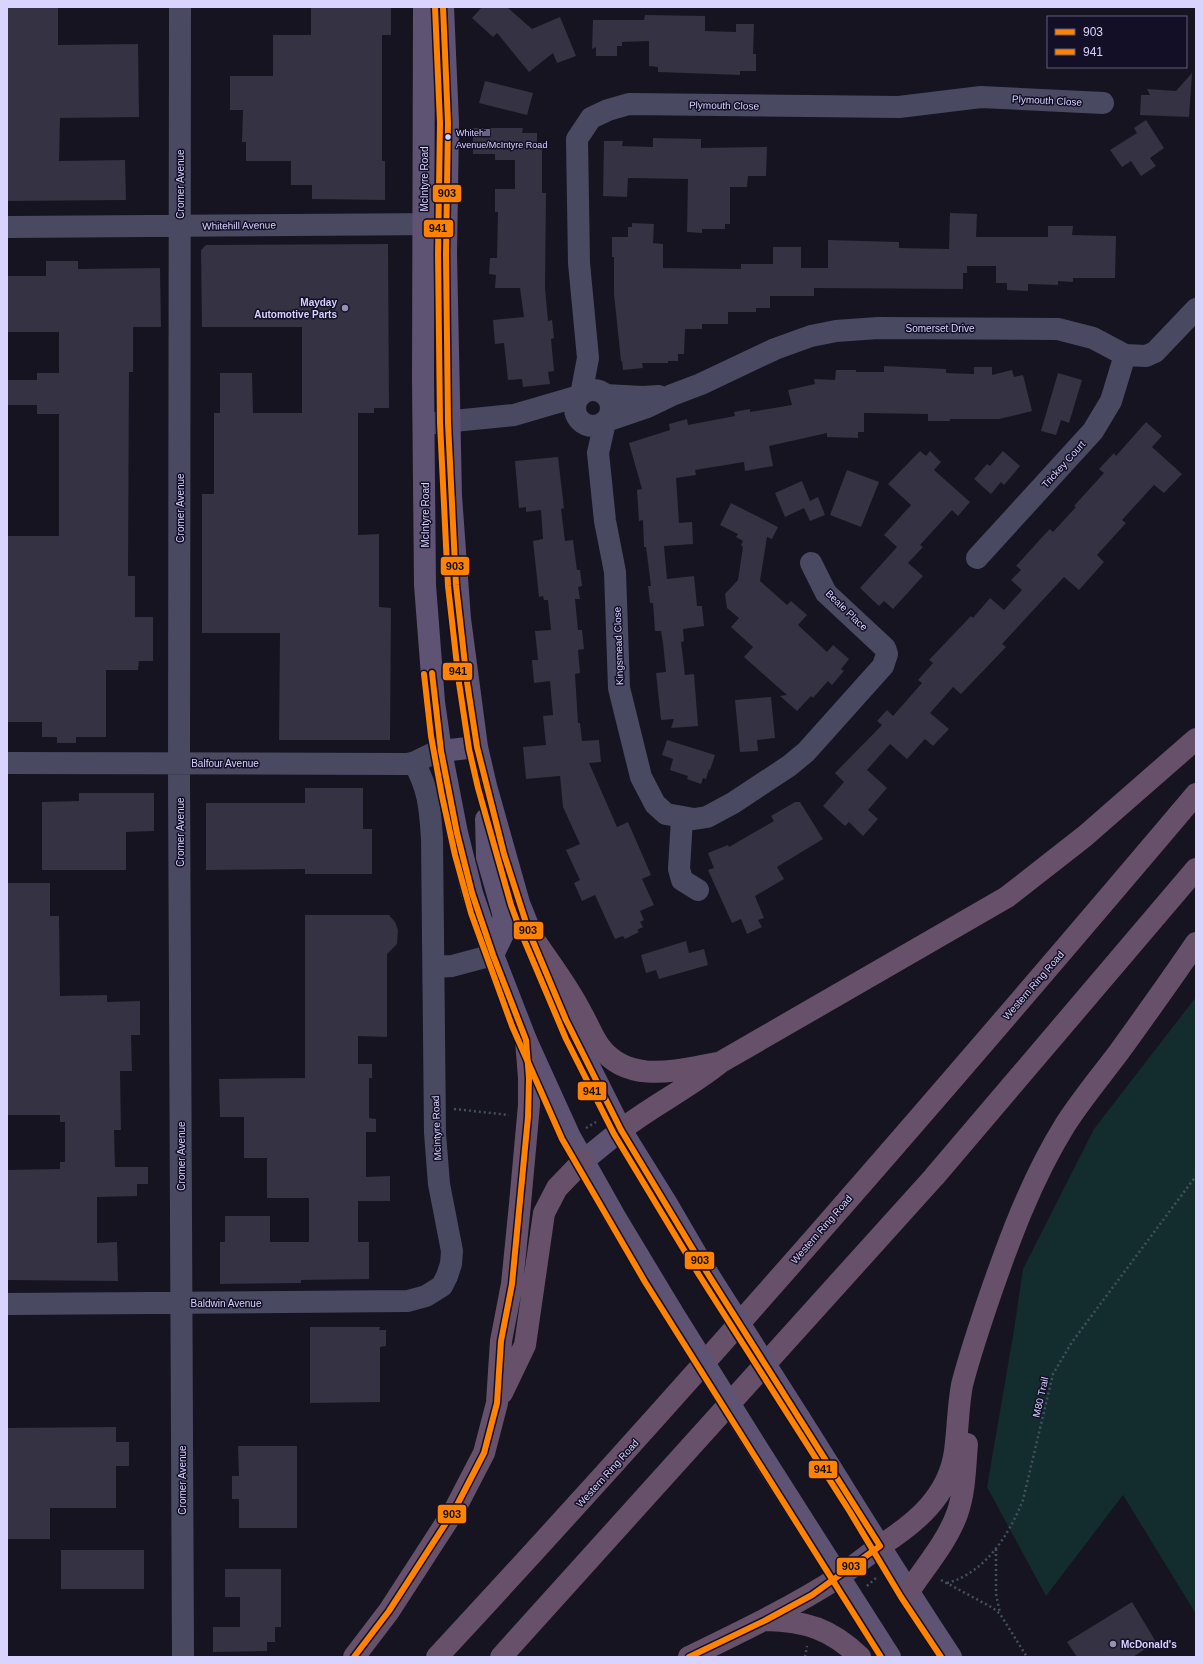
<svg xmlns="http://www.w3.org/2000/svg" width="1203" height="1664" viewBox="0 0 1203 1664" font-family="Helvetica,sans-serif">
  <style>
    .green { fill: #132c2d }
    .building { fill: #343243 }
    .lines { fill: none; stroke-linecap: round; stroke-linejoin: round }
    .path { stroke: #44505f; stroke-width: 2.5; stroke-dasharray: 2 3; stroke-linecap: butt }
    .minor { stroke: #4a4962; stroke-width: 22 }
    .major { stroke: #5e5373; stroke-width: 22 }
    .highway { stroke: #67516a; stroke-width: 22 }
    .major-bridge { stroke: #5e5373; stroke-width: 22 }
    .bus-1-casing { stroke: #130f26; stroke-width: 9 }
    .bus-2-casing { stroke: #130f26; stroke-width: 9 }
    .bus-1 { stroke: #ff8200; stroke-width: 6 }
    .bus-2 { stroke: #ff8200; stroke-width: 6 }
    .bus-dot { fill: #d9d4ff; stroke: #130f26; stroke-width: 1.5 }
    .poi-dot { fill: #9591b1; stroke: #130f26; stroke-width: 1.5 }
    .labels { text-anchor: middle; stroke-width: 3; stroke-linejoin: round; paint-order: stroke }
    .bus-label { font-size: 9px; fill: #d9d4ff; stroke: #130f26; text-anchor: start }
    .street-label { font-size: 10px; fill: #d9d4ff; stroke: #130f26 }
    .poi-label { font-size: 10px; font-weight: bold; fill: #d9d4ff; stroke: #130f26; text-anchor: end }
    .line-badge { stroke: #130f26; stroke-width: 1.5 }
    .pale-badge-label { font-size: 11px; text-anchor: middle; font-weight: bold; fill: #111 }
  </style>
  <rect width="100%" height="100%" fill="#161421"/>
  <!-- green -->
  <path class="green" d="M 1196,997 L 1196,1614 L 1123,1495 L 1046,1596 L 987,1487 L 1014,1330 L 1023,1269 L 1094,1129 Z"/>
  <!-- building -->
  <path class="building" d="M 7,7 L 58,7 L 58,45 L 138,44 L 139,117 L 60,118 L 59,161 L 125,160 L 126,200 L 7,201 Z
    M 311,7 L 391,7 L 391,35 L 382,35 L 382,161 L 385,161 L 385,200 L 312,199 L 312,185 L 291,185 L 291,161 L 246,161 L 246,142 L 242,142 L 243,110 L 230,110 L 230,76 L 273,76 L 273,35 L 311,35 Z
    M 482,7 L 507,7 L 532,29 L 560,17 L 576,56 L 557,63 L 553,53 L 529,72 L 497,33 L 493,37 L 472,18 Z
    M 645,15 L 705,16 L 705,31 L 736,32 L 736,24 L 754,24 L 753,54 L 756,54 L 756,71 L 740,71 L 740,75 L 658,72 L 658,67 L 649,66 L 649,41 L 622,42 L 622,46 L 617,46 L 617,56 L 596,56 L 596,47 L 592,49 L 593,20 L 644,20 Z
    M 1192,73 L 1189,117 L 1140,115 L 1141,95 L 1150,95 L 1147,89 L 1176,91 Z
    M 485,81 L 533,93 L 527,115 L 479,103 Z
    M 1146,120 L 1164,148 L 1150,158 L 1156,166 L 1141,176 L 1131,161 L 1122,167 L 1110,150 L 1137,133 L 1134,128 Z
    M 473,128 L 523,128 L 522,133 L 537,133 L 537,144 L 542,144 L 542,193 L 546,193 L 545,288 L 548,321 L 552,320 L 554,338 L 551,339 L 554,371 L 548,372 L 550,384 L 523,387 L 522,379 L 508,380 L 504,343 L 495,344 L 493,320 L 524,317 L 520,288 L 495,288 L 496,275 L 489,274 L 490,258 L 497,258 L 498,212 L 495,212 L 495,189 L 515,189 L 515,160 L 495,160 L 495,154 L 473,154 Z
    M 653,138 L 701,139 L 701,148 L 767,147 L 766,176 L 748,176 L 747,187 L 730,187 L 730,224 L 725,224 L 725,229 L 702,229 L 702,233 L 687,232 L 688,179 L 628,178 L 627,197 L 603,196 L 604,141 L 623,141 L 622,146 L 653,147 Z
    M 950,213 L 977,214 L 976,237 L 1048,237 L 1048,226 L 1073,226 L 1072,235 L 1116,236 L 1115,278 L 1073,278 L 1073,282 L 1058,281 L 1058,285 L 1028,284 L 1028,291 L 1007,290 L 1007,283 L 996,283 L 996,266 L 967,266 L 967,273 L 963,273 L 963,289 L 814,288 L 814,296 L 770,296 L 770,308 L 756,308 L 756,312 L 728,312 L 728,324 L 702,324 L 702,329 L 685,329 L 684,354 L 678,354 L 678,361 L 668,361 L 668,363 L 642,363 L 643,368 L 623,370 L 622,361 L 621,361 L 614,294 L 614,257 L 612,257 L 612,237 L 628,237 L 628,227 L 632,227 L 632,223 L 654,224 L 653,243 L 663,244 L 663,268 L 741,269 L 741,264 L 773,264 L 773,247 L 801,247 L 801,268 L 828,268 L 828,240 L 899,242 L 899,248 L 949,249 Z
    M 388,244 L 389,408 L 374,408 L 374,413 L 358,413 L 358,535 L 379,534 L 379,607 L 391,608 L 390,740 L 279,740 L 280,633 L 202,633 L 202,494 L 214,494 L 214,413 L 220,413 L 220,373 L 252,373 L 253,413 L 302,413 L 302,327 L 202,327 L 201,250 L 206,245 Z
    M 46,261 L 78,261 L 78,269 L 160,268 L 161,327 L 133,327 L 133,372 L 129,372 L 128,576 L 135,576 L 135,617 L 153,617 L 153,661 L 139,661 L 138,670 L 106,670 L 106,737 L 76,737 L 76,743 L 57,743 L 57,737 L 42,737 L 42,722 L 7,722 L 7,536 L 59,536 L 59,414 L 37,414 L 37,405 L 7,405 L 7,380 L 37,380 L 37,373 L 59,373 L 59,332 L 7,332 L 7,276 L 46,276 Z
    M 884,366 L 946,369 L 946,373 L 974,374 L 974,367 L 992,367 L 992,375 L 1012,370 L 1014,377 L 1023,375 L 1032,411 L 999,419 L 950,419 L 950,421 L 928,421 L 928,414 L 864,413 L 864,432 L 858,432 L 858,438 L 827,437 L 827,433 L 769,446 L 773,466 L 745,471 L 744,462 L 695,470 L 696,475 L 676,478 L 679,523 L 692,522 L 693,544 L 664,546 L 667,579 L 694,576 L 697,606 L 702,606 L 704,626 L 683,629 L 684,641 L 681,642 L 685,675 L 694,674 L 698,726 L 671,728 L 674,719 L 661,720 L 656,673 L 666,672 L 663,643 L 661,631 L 655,631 L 653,603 L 650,603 L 648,586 L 651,586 L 646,547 L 644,547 L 643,520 L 639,521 L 637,490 L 642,489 L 629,443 L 670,430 L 669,424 L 687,419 L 688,425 L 735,416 L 734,412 L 750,409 L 750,412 L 792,405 L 788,390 L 815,384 L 814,379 L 835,380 L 836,370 L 856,370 L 856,372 L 884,372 Z
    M 1058,373 L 1082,380 L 1069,423 L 1061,420 L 1056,435 L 1041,431 Z
    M 1146,422 L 1162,436 L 1152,447 L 1182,474 L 1164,493 L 1154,485 L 1122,520 L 1126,523 L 1097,555 L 1104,562 L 1079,590 L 1064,577 L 1002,644 L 1006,647 L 961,694 L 953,687 L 930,713 L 949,729 L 933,746 L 925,739 L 907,759 L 890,744 L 867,770 L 887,788 L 868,810 L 878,819 L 863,836 L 849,822 L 845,826 L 823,806 L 844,782 L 835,773 L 882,725 L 877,721 L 887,710 L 893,716 L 922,683 L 918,680 L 933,663 L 929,660 L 971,616 L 973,618 L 990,598 L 1004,610 L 1022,590 L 1011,580 L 1021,570 L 1016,566 L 1045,534 L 1050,529 L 1053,532 L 1076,507 L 1074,506 L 1104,473 L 1099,469 L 1114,453 L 1116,456 Z
    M 920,451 L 926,456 L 930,451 L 941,462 L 934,470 L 970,502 L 958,516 L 952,510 L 920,545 L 923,547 L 908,563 L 923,576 L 893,609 L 884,601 L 879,606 L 860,588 L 897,547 L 884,535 L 911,505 L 888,484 Z
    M 1003,451 L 1020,466 L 1004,485 L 1001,482 L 991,494 L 974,479 L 987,464 L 990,466 Z
    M 558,457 L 564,508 L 561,509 L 565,541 L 573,540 L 577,570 L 580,570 L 582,586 L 578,587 L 580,599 L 575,599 L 578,630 L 582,630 L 584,649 L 578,650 L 580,673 L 575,674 L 578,723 L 580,723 L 582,741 L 599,740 L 601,762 L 589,763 L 617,827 L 628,822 L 651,875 L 642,879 L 654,905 L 640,911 L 644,920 L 640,922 L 643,927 L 637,930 L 639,932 L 625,939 L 623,936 L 615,939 L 595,895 L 582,901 L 574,883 L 580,880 L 566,850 L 580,844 L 563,807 L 560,776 L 526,779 L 523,747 L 546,745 L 543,716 L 553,715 L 550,681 L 534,683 L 532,660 L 538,660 L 535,631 L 551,630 L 548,600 L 544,600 L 543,596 L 539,597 L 533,541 L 543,539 L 541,510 L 526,512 L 526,507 L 519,508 L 515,461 Z
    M 847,470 L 879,482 L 861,527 L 830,515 Z
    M 802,481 L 810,501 L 818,497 L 825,515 L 810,521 L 804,508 L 785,517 L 775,493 Z
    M 731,503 L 778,527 L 772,539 L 767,537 L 760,581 L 787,605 L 791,601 L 807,615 L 798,625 L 827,652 L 833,645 L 849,659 L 841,669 L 844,671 L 832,685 L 828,681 L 813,698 L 811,696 L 797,711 L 780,696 L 787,695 L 744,657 L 753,647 L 731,627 L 739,618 L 727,608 L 725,594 L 738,580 L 743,547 L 741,545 L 743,541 L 736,537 L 738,534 L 720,525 Z
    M 771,697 L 775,738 L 757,740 L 758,751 L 740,752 L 735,700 Z
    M 667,740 L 715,755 L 710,770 L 709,769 L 706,779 L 703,778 L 701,784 L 687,779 L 688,776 L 670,770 L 673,759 L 662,755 Z
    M 305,788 L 363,788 L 363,829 L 372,829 L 372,874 L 305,874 L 305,869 L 206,870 L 206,803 L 305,803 Z
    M 79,793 L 154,793 L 154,831 L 126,832 L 126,870 L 42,870 L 42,802 L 79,801 Z
    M 795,802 L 800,802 L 823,839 L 777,867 L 784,879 L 755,896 L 764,918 L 758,920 L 762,927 L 747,934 L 741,919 L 732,923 L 708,870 L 714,868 L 708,853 L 728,845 L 729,847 L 774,821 L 771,816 Z
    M 7,883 L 50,883 L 50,916 L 59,916 L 60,996 L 107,995 L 107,1002 L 140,1001 L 140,1035 L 131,1035 L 132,1071 L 120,1071 L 121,1130 L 114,1130 L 115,1167 L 148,1167 L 148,1184 L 137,1184 L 137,1196 L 97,1197 L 97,1243 L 117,1242 L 118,1281 L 7,1280 L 7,1170 L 60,1169 L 60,1162 L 65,1162 L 65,1122 L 60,1122 L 60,1115 L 7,1115 Z
    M 305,915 L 389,915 L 395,922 L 398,930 L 397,944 L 387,954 L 387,1037 L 358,1036 L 358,1064 L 372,1064 L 372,1078 L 369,1078 L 369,1118 L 376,1119 L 376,1132 L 366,1132 L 366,1177 L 390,1176 L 390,1201 L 358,1201 L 358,1242 L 369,1242 L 369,1279 L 301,1280 L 301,1283 L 220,1284 L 220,1242 L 225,1242 L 225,1216 L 270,1216 L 270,1242 L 309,1242 L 309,1198 L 267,1198 L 267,1158 L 244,1158 L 244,1117 L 220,1117 L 219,1079 L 305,1078 Z
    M 686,941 L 689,953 L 704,949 L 708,965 L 659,979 L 656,970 L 646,973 L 641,955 Z
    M 310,1327 L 380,1327 L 379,1330 L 386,1330 L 386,1346 L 380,1347 L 380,1402 L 310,1403 Z
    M 116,1427 L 116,1442 L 129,1442 L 129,1466 L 116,1466 L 116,1508 L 50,1508 L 50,1539 L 7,1539 L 7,1428 Z
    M 238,1446 L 297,1446 L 297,1528 L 239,1528 L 239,1499 L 232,1499 L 232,1476 L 239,1476 Z
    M 61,1550 L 144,1550 L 144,1589 L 61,1589 Z
    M 225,1569 L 281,1569 L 281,1627 L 275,1627 L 275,1642 L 267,1642 L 267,1651 L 213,1652 L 213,1627 L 240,1627 L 240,1597 L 225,1597 Z
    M 1132,1602 L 1156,1642 L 1133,1657 L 1077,1657 L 1067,1642 Z"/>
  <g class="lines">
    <!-- path -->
    <path class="path" d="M 454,1109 L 509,1115
      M 586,1128 L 596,1122
      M 996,1549 L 996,1594 L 1000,1613
      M 941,1580 L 993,1608 L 1000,1614 L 1027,1657
      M 947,1583 C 985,1573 1009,1535 1023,1500 L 1053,1374 L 1072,1342 L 1196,1176
      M 867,1586 L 877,1577
      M 805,1657 L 807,1646"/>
    <!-- minor -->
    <path class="minor" d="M 180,7 L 179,776 L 183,1657
      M 7,227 L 443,224
      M575 408a18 18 0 1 1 36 0a18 18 0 1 1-36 0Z
      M 581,395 L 588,358 L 579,263 L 577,139 L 591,118 L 608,110 L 629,104 L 899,107 L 981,97 L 1103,103
      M 605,395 L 643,397 L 659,396
      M 606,421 L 647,407 L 672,395 L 701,384 L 775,349 L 811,336 L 836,331 L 878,328 L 1058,329 L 1093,338 L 1125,355 L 1146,356 L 1155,352 L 1196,309
      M 605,422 L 598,453 L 605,521 L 615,572 L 619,688 L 641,777 L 655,804 L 666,814 L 694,819 L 707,817 L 733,803 L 789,766 L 806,752 L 883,666 L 887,654 L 885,648 L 826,593 L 811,563
      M 424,424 L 514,415 L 579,396
      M 977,558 L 1093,431 L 1111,401 L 1125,355
      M 7,763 L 407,764 C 419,763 428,753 441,751
      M 682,818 L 679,869 L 682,880 L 698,890
      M 434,967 L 452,966 L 493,955
      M 7,1304 L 408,1301 L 426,1296 L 442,1286 L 447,1276 L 451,1264 L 452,1251 L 439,1184 L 435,1133 L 432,838 C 430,809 429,789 414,763"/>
    <!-- major -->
    <path class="major" d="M 424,7 L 423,379 L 425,585 L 434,702 L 441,751 L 457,833 L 472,893 L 493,955 L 526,1040 L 570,1137 L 615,1217 L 671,1310
      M 443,7 L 448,123 L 446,254 L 451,496 L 460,619 L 477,747 L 486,786 L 519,903 L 566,1020 L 621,1130 L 667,1204 L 706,1271
      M 441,751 L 477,747
      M 486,819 L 487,857 L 503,913 L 504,932 L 493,955
      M 583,1161 L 621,1130
      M 800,1419 C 850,1498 899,1579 951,1657
      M 764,1459 L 890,1657
      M 839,1577 L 880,1546"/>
    <!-- highway -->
    <path class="highway" d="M 529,932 C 546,958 567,984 581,1012 C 588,1024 592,1036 600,1047 C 629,1085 678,1070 717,1063
      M 621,1130 C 653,1105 689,1088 721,1062 L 1007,897 L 1085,836 L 1196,739
      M 502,1393 L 525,1345 L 544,1213 L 557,1188 L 583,1161
      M 880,1546 C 916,1523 949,1496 955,1451 C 958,1429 958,1406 962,1385 C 969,1357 979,1328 988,1301 C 1009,1240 1031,1180 1065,1125 C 1081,1100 1101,1076 1119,1052 C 1145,1016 1171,980 1196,943
      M 908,1593 C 924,1568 947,1542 957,1514 C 965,1492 965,1467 967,1444
      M 766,1620 C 806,1621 831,1629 860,1657
      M 354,1657 L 389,1611 L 455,1509 L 484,1453 L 497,1403 L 501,1341 L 512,1284 L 520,1204 L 529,1105 L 529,1078 L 526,1040
      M 437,1657 C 698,1376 949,1086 1196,794
      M 501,1657 L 934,1177 L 1196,869
      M 689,1657 C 740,1632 791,1608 839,1577"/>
    <!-- major-bridge -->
    <path class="major-bridge" d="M 706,1271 L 800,1419
      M 671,1310 L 764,1459"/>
    <!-- bus-1 casing -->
    <g class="bus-1-casing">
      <path id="bus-1" d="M 443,7 L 448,123 L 446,254 L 448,423 L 456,585 L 467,682 L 477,747 L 504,854 L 529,932 L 566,1020 L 621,1130 L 706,1271 L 880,1546 L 812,1595 L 766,1620 L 689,1657
        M 354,1657 L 389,1611 L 455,1509 L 484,1453 L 497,1403 L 501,1341 L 512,1284 L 528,1117 L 529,1078 L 526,1040 L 493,955 L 472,893 L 457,833 L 441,751 L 432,673"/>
    </g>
    <!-- bus-2 casing -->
    <g class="bus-2-casing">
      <path id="bus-2" d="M 435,7 L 440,123 L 438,254 L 440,423 L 448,586 L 459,683 L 469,749 L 478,788 L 511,905 L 522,935 L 566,1039 L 614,1134 L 699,1275 L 850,1512 L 901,1597 L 941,1657
        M 424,674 L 431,736 L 442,796 L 455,855 L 471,913 L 512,1026 L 562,1139 L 645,1282 L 881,1657"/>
    </g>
    <!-- bus-1 -->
    <use href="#bus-1" class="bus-1"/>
    <!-- bus-2 -->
    <use href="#bus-2" class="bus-2"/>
  </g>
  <!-- markers -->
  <circle class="bus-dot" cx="448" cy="137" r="3.5"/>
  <g class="poi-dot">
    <circle cx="345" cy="308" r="4"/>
    <circle cx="1113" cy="1644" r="4"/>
  </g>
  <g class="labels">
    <!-- bus labels -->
    <g class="bus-label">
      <text x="456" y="136">Whitehill<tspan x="456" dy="12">Avenue/McIntyre Road</tspan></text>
    </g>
    <!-- street labels -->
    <g class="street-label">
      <text transform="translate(1047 100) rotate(3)" y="4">Plymouth Close</text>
      <text transform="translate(724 105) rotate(1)" y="4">Plymouth Close</text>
      <text transform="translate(424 179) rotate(-90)" y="4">McIntyre Road</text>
      <text transform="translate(180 184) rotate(-90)" y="4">Cromer Avenue</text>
      <text transform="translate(239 225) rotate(-1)" y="4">Whitehill Avenue</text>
      <text x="940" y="332">Somerset Drive</text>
      <text transform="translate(1063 464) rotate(-48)" y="4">Trickey Court</text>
      <text transform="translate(180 508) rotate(-90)" y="4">Cromer Avenue</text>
      <text transform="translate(425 515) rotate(-90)" y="4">McIntyre Road</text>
      <text transform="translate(847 610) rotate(44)" y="4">Beale Place</text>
      <text transform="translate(618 646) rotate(-92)" y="4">Kingsmead Close</text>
      <text x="225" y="767">Balfour Avenue</text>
      <text transform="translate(180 832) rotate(-90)" y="4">Cromer Avenue</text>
      <text transform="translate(1033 985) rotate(-49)" y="4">Western Ring Road</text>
      <text transform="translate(436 1128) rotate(-92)" y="4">McIntyre Road</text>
      <text transform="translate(181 1156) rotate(-90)" y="4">Cromer Avenue</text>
      <text transform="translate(821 1229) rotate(-49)" y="4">Western Ring Road</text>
      <text x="226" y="1307">Baldwin Avenue</text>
      <text transform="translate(1040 1397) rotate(-77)" y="4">M80 Trail</text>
      <text transform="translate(607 1473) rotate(-48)" y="4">Western Ring Road</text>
      <text transform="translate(182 1480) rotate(-90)" y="4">Cromer Avenue</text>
    </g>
    <!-- poi labels -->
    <g class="poi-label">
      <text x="337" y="306">Mayday<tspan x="337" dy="12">Automotive Parts</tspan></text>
      <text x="1121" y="1648" text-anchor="start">McDonald's</text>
    </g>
  </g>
  <g class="line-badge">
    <rect x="432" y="184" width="30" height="19" rx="4" fill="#ff8200"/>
    <rect x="423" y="219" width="31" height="19" rx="4" fill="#ff8200"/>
    <rect x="440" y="556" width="30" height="20" rx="4" fill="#ff8200"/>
    <rect x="442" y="662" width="31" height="19" rx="4" fill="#ff8200"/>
    <rect x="513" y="921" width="31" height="19" rx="4" fill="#ff8200"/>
    <rect x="577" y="1081" width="30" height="20" rx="4" fill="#ff8200"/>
    <rect x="684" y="1251" width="31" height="19" rx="4" fill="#ff8200"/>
    <rect x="808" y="1460" width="30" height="19" rx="4" fill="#ff8200"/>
    <rect x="437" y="1504" width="30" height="20" rx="4" fill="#ff8200"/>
    <rect x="836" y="1557" width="31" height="19" rx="4" fill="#ff8200"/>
  </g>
  <g class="pale-badge-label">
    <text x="447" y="197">903</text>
    <text x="438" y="232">941</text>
    <text x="455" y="570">903</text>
    <text x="458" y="675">941</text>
    <text x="528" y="934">903</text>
    <text x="592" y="1095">941</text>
    <text x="700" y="1264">903</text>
    <text x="823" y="1473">941</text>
    <text x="452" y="1518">903</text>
    <text x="851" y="1570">903</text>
  </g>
  <!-- border -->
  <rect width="1203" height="1664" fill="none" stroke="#d9d4ff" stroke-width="16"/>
  <!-- legend -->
  <rect x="1047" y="16" width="140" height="52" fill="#130f26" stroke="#625e7d"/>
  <rect x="1055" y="29" width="20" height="6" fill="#ff8200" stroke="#625e7d"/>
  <text x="1083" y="36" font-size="12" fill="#d9d4ff">903</text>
  <rect x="1055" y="49" width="20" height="6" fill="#ff8200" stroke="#625e7d"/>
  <text x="1083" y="56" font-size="12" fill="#d9d4ff">941</text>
</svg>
